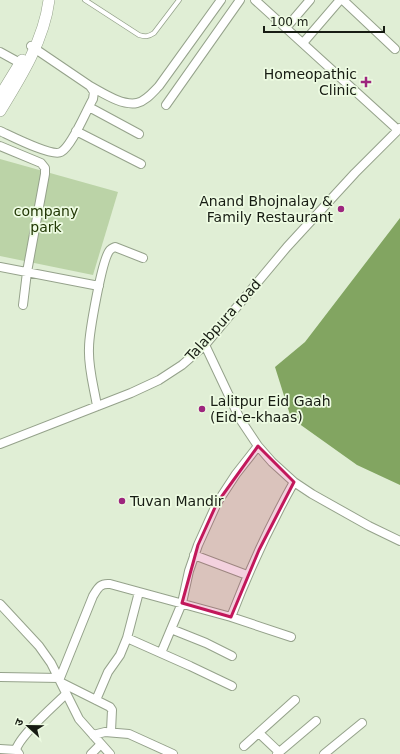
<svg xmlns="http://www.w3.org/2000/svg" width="400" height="754" viewBox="0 0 400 754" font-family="'DejaVu Sans','Noto Sans Devanagari',sans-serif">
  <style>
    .green { fill: #bbd3a7 }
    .water { fill: #82a561 }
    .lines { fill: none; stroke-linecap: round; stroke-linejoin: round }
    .service-casing { stroke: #95a28b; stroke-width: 5.5 }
    .minor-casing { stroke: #95a28b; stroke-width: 10 }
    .secondary-casing { stroke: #95a28b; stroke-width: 12 }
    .service { stroke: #fff; stroke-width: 4 }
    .minor { stroke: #fff; stroke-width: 8 }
    .secondary { stroke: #fff; stroke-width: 11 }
    .marked { fill: #c2185b; fill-opacity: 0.2; stroke: #c2185b; stroke-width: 3; stroke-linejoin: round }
    .poi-dot { fill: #9d257e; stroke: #edfbe2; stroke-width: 1.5 }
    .labels { text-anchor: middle; stroke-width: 3.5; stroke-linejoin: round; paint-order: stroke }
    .poi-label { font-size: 14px; fill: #171c13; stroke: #edfbe2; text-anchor: end }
    .park-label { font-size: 14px; fill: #213704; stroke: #edfbe2 }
    .street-label { font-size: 14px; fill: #171c13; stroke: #edfbe2 }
  </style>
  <rect width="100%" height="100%" fill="#e0eed5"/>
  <!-- green -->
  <path class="green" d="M 0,159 L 118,192 L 93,275 L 0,256 Z"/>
  <!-- water -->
  <path class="water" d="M 400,218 L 400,485 L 357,465 L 291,418 L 275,367 L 305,342 Z"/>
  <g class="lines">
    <!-- service casing -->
    <g class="service-casing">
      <path id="service" d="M 85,0 L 139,35 C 145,37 148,37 154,33 L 179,0"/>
    </g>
    <!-- minor casing -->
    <g class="minor-casing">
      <path id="minor" d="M 255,0 L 398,130
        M 343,0 L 395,49
        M 286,28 L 310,0
        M 303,43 L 340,0
        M 0,52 L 20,63
        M 90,86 C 103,93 122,106 137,103 C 146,101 153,92 159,86 L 221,0
        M 166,105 L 240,0
        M 89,107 L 139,134
        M 0,131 C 11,136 52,157 61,152 C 72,146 86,111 93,99 L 94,92 L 90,86 L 31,46
        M 76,131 L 141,164
        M 0,146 L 41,163 L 45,168 L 45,174 L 27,272 L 23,305
        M 0,267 L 99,286
        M 205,345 L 240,419 L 258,446 L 272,462 L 294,482 L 312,494 L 369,526 L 400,541
        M 97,406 C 94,387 88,368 89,348 C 89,334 102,258 110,250 C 112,248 113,248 115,247 L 143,258
        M 0,444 L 131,393 L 159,380 L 182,365 L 205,345 L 287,247 L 355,173 L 400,128
        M 194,555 L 247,575
        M 0,604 L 39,646 L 51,663 L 79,719 L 110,754
        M 231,617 C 249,570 270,525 294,482
        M 171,629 L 206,643 L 232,656
        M 127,638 L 190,666 L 232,686
        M 161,653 L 182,603 L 189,571 L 198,545 L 217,503 L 236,474 L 258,446
        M 0,677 L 60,678 L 93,596 C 98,588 100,583 110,584 L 231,617 L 291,637
        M 62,683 L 110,707 L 112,710 L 111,731
        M 96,700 L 108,672 L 120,655 L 127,638 L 139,592
        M 259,733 L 279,752
        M 93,735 L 105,732 L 129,734 L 173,754
        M 244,746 L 295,700
        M 0,749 L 16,750
        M 19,754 L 16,750 C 19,736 55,705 66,694
        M 91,754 L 101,744
        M 277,754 L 316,721
        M 324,754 L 362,723"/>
    </g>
    <!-- secondary casing -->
    <g class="secondary-casing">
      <path id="secondary" d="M 0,96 L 22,60
        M 0,111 C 21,77 44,40 49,0"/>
    </g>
    <!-- service -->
    <use href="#service" class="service"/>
    <!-- minor -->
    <use href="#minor" class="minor"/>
    <!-- secondary -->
    <use href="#secondary" class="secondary"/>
  </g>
  <!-- marked area -->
  <path class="marked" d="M 258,446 L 294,482 L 259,550 L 231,617 L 182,603 L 198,545 L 217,503 Z"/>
  <!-- markers -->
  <g class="poi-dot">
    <path d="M364 76h4v4h4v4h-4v4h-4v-4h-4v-4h4z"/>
    <circle cx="341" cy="209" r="4"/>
    <circle cx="202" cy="409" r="4"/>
    <circle cx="122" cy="501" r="4"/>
  </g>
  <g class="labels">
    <!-- poi labels -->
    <g class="poi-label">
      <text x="357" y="79">Homeopathic<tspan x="357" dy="16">Clinic</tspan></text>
      <text x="333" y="206">Anand Bhojnalay &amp;<tspan x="333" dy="16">Family Restaurant</tspan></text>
      <text x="210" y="406" text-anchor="start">Lalitpur Eid Gaah<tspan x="210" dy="16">(Eid-e-khaas)</tspan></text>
      <text x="130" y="506" text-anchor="start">Tuvan Mandir</text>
    </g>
    <!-- park labels -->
    <g class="park-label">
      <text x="46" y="216">company<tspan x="46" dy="16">park</tspan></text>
    </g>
    <!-- street labels -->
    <g class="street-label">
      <text transform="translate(223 320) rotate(-48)" y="5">Talabpura road</text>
    </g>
  </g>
  <!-- north arrow -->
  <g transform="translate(28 726) rotate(292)" stroke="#edfbe2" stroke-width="3" paint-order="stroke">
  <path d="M0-3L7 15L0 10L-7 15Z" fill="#171c13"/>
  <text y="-6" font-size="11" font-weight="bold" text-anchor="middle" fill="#171c13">उ</text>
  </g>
  <!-- scale -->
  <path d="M264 26v6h120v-6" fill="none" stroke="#171c13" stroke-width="2"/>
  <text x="270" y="26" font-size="12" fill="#171c13" stroke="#edfbe2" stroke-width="3" paint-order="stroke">100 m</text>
</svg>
